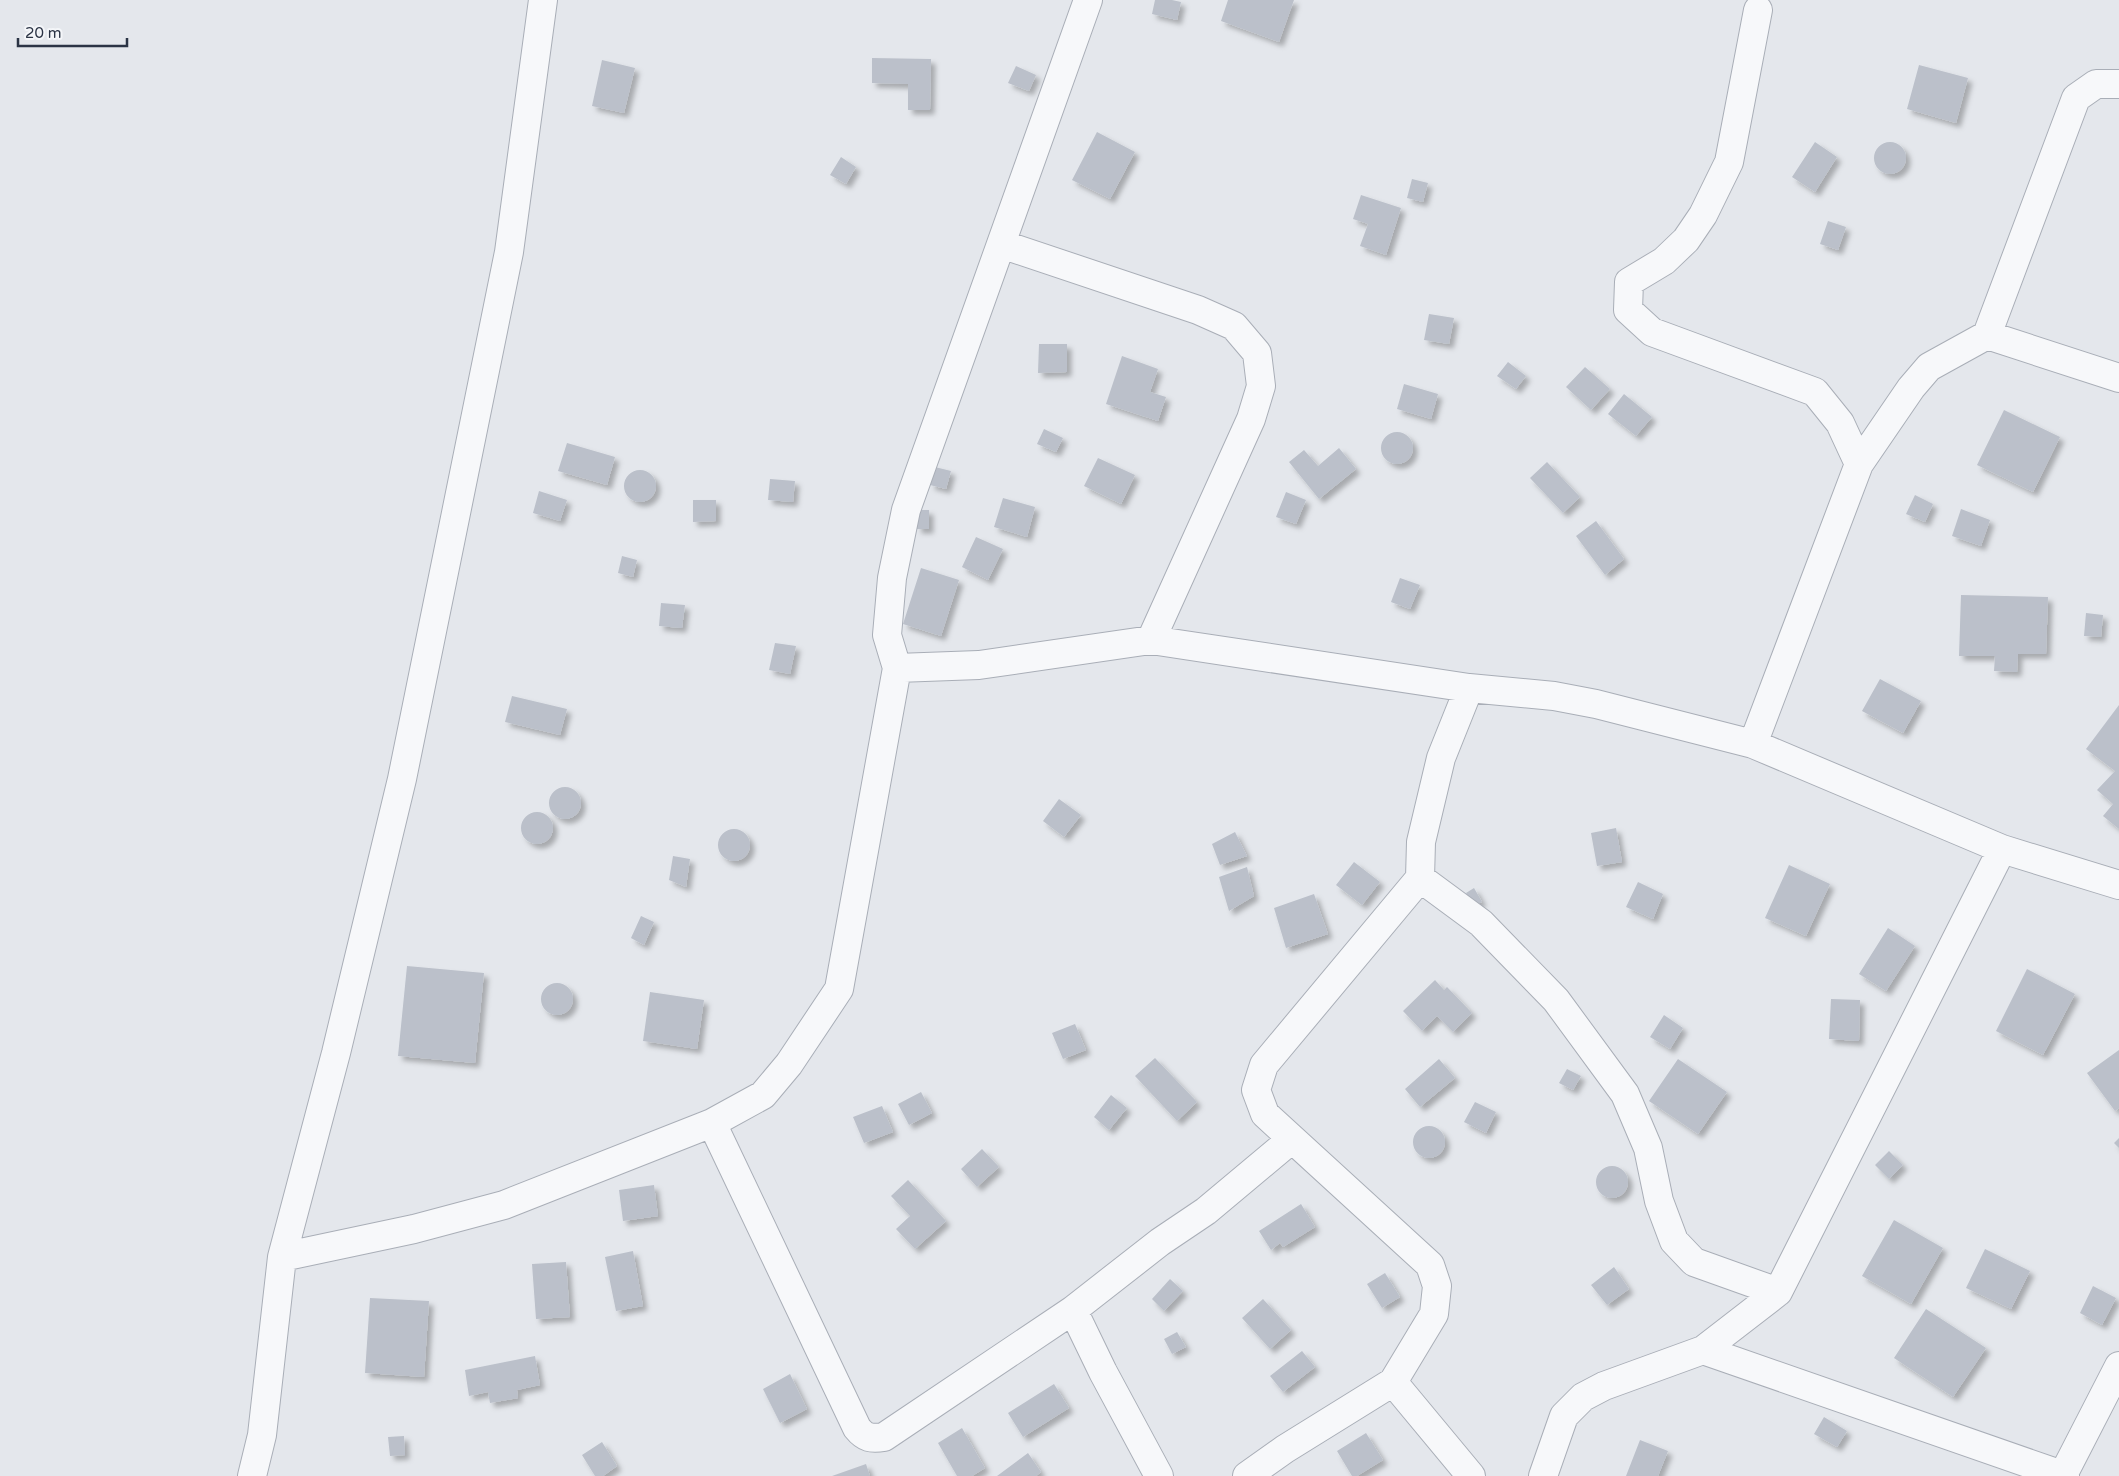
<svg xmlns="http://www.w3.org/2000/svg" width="2119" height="1476" viewBox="0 0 2119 1476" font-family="'Varela Round',sans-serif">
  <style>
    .building { fill: #bbc0ca; filter: url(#shadow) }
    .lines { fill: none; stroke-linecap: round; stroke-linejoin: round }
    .minor-casing { stroke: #a9aeb7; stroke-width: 30 }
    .minor { stroke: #f7f8fa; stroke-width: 28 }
  </style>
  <defs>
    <filter id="shadow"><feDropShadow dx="4.5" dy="4.5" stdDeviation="2.5" flood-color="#0004"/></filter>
  </defs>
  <rect width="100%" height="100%" fill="#e4e7ec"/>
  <!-- building -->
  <path class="building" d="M 1155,0 L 1172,0 L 1181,2 L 1177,20 L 1152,14 Z
    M 1228,0 L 1294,0 L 1279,42 L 1221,21 Z
    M 872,58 L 931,59 L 930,110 L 908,110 L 908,84 L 872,83 Z
    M 602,60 L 635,68 L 624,113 L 592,106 Z
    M 1919,65 L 1968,78 L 1956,123 L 1907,109 Z
    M 1016,66 L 1036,75 L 1029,91 L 1008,83 Z
    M 1097,132 L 1135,152 L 1110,199 L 1072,180 Z
    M1874 158a16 16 0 1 1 32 0a16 16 0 1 1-32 0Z
    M 1815,142 L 1837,157 L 1815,192 L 1792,177 Z
    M 841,157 L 856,167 L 846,184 L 830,175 Z
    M 1412,179 L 1428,183 L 1423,202 L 1407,198 Z
    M 1361,195 L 1401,208 L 1386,255 L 1360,246 L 1368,224 L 1353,219 Z
    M 1828,221 L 1846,227 L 1838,250 L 1820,244 Z
    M 1429,314 L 1454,318 L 1449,344 L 1424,340 Z
    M 1039,344 L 1067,344 L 1067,372 L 1038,373 Z
    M 1122,356 L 1158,369 L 1150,392 L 1166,397 L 1158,421 L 1106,404 Z
    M 1508,362 L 1526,376 L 1516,389 L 1497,376 Z
    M 1585,367 L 1610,389 L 1591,410 L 1566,387 Z
    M 1404,384 L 1438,394 L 1431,419 L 1397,409 Z
    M 1624,394 L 1652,417 L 1636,436 L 1608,414 Z
    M 2004,410 L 2060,437 L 2033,492 L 1977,465 Z
    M 1044,429 L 1063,438 L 1056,452 L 1037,444 Z
    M1381 448a16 16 0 1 1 32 0a16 16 0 1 1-32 0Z
    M 567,443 L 615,457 L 607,485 L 558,471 Z
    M 1339,448 L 1356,469 L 1319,499 L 1289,462 L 1304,450 L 1318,466 Z
    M 1098,458 L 1135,475 L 1121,504 L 1084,486 Z
    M 1547,462 L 1580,497 L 1563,513 L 1530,478 Z
    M 935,467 L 951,471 L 946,489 L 930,485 Z
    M624 486a16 16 0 1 1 32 0a16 16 0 1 1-32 0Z
    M 770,479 L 795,481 L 793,502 L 768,500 Z
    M 539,491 L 567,500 L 560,521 L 533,513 Z
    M 1286,492 L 1306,500 L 1296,524 L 1276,517 Z
    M 1915,495 L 1933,504 L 1925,522 L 1906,514 Z
    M 1003,498 L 1035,507 L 1027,537 L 994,527 Z
    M 693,500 L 716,500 L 716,521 L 693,522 Z
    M 1961,509 L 1990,520 L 1981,546 L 1952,536 Z
    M 917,510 L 929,510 L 929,529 L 917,529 Z
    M 1596,521 L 1624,559 L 1605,575 L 1576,536 Z
    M 976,537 L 1003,549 L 988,580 L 962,567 Z
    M 622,556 L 637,560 L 633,577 L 618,573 Z
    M 921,568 L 959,580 L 941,636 L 903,624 Z
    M 1400,578 L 1420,585 L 1410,609 L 1391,602 Z
    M 1961,595 L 2048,597 L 2046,654 L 2018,654 L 2017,672 L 1994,671 L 1995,656 L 1959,656 Z
    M 661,603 L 685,605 L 682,628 L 659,626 Z
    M 2086,613 L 2103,615 L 2101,637 L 2084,636 Z
    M 775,643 L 796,646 L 790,674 L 769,670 Z
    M 1880,679 L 1921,701 L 1903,733 L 1862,711 Z
    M 512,696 L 567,709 L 560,735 L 505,722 Z
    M 2119,705 L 2119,829 L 2103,816 L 2113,804 L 2097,790 L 2115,771 L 2086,749 Z
    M549 803a16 16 0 1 1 32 0a16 16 0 1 1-32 0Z
    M 1059,799 L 1081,815 L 1064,837 L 1043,821 Z
    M521 828a16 16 0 1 1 32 0a16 16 0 1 1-32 0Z
    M 1616,828 L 1622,862 L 1597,866 L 1591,833 Z
    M718 845a16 16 0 1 1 32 0a16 16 0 1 1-32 0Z
    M 1235,832 L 1247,856 L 1220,865 L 1212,844 Z
    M 673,856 L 690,859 L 686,887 L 669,880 Z
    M 1354,862 L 1380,882 L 1362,905 L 1336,885 Z
    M 1789,865 L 1830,884 L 1806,936 L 1765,918 Z
    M 1247,867 L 1254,896 L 1229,911 L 1219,877 Z
    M 1638,882 L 1663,894 L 1653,919 L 1626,907 Z
    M 1474,888 L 1482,902 L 1473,906 L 1466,893 Z
    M 1314,894 L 1328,934 L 1286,948 L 1274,908 Z
    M 641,916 L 654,922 L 644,945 L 631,938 Z
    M 1888,928 L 1915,946 L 1886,991 L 1859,974 Z
    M 407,966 L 484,973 L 475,1063 L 398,1056 Z
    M 2027,969 L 2075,994 L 2043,1055 L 1996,1031 Z
    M 1435,980 L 1444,990 L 1447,987 L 1472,1013 L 1453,1032 L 1437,1016 L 1422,1031 L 1403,1011 Z
    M541 999a16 16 0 1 1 32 0a16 16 0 1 1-32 0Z
    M 650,992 L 704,1000 L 697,1049 L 643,1041 Z
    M 1831,999 L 1860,1000 L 1859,1041 L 1829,1039 Z
    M 1664,1015 L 1683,1028 L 1670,1049 L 1650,1037 Z
    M 1075,1024 L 1086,1050 L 1063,1059 L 1052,1033 Z
    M 2119,1050 L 2119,1108 L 2115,1111 L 2087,1073 Z
    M 1155,1058 L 1197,1102 L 1177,1121 L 1135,1076 Z
    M 1439,1059 L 1455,1078 L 1420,1107 L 1405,1089 Z
    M 1678,1059 L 1727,1092 L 1698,1134 L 1649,1101 Z
    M 1567,1069 L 1581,1076 L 1573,1090 L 1559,1083 Z
    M 921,1092 L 932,1113 L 909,1125 L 898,1104 Z
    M 1111,1095 L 1127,1108 L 1109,1130 L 1094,1117 Z
    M 1475,1102 L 1496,1112 L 1486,1133 L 1464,1122 Z
    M 882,1106 L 893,1132 L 864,1143 L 853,1117 Z
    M1413 1142a16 16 0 1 1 32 0a16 16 0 1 1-32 0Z
    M 2119,1138 L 2119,1148 L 2114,1143 Z
    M 982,1149 L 999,1167 L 977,1187 L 961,1169 Z
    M 1889,1151 L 1903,1165 L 1889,1179 L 1875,1165 Z
    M1596 1182a16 16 0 1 1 32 0a16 16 0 1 1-32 0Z
    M 908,1180 L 946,1221 L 915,1249 L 896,1229 L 910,1216 L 891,1196 Z
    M 654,1185 L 658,1216 L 623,1221 L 619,1190 Z
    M 1301,1204 L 1315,1227 L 1283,1247 L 1280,1243 L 1271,1250 L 1259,1231 Z
    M 1894,1220 L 1943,1248 L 1911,1304 L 1862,1276 Z
    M 1985,1249 L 2030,1271 L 2011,1309 L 1966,1288 Z
    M 633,1251 L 643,1306 L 616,1311 L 605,1257 Z
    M 566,1262 L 570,1317 L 536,1319 L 532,1264 Z
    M 1614,1267 L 1629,1289 L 1607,1305 L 1591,1285 Z
    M 1385,1273 L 1400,1297 L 1382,1308 L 1367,1284 Z
    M 1170,1279 L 1183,1291 L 1164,1311 L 1152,1299 Z
    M 2093,1286 L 2116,1298 L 2102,1325 L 2080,1313 Z
    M 370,1298 L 429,1301 L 424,1377 L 365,1373 Z
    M 1263,1299 L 1291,1330 L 1270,1349 L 1242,1318 Z
    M 1926,1309 L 1986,1348 L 1953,1397 L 1894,1358 Z
    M 1177,1332 L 1186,1347 L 1172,1354 L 1164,1339 Z
    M 1302,1351 L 1315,1367 L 1283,1392 L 1270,1376 Z
    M 535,1356 L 540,1385 L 517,1390 L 518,1398 L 490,1403 L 488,1392 L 469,1396 L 465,1370 Z
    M 790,1374 L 807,1409 L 780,1423 L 763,1389 Z
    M 1054,1384 L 1069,1408 L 1023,1437 L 1008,1413 Z
    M 1824,1417 L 1847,1431 L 1837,1447 L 1814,1434 Z
    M 962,1428 L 985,1468 L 972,1476 L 957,1476 L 938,1443 Z
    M 1366,1433 L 1383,1460 L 1357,1476 L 1352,1476 L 1337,1451 Z
    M 404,1436 L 405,1455 L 390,1456 L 388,1437 Z
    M 1640,1440 L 1668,1451 L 1658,1476 L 1626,1476 Z
    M 602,1442 L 617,1466 L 603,1476 L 595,1476 L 582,1455 Z
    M 1028,1453 L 1041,1472 L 1036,1476 L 997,1476 Z
    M 866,1464 L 870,1476 L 832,1476 Z"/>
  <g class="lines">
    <!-- minor casing -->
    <g class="minor-casing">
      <path id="minor" d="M 1987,335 L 2076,98 L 2096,84 L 2119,84
        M 1859,464 L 1911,388 L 1929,367 L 1987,335 L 2119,378
        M 1151,640 L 1469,688 L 1554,696 L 1596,704 L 1753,744 L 1859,464 L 1840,423 L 1815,392 L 1652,332 L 1628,310 L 1629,282 L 1664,261 L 1686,240 L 1703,215 L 1729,162 L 1758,10
        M 897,668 L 887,635 L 892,578 L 906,510 L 1001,244
        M 1753,744 L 2002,849 L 2119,885
        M 1420,878 L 1481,923 L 1556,1000 L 1625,1094 L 1648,1148 L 1659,1201 L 1674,1241 L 1694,1262 L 1778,1292
        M 712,1123 L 857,1428 C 865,1438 871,1439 884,1437 L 1073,1310
        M 282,1257 L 336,1053 L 402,779 L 509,252 L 543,0
        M 1703,1350 L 2065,1476
        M 1393,1382 L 1471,1476
        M 2063,1475 L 2119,1366
        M 252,1476 L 262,1435 L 282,1257 L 414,1229 L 504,1205 L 712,1123 L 763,1095 L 789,1064 L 839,989 L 897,668 L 979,665 L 1151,640 L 1251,419 L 1261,386 L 1257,353 L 1234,326 L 1198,310 L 1001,244 L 1088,0
        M 1159,1476 L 1103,1372 L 1073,1310 L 1160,1242 L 1206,1211 L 1292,1139
        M 1247,1476 L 1285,1449 L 1393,1382 L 1434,1314 L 1437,1286 L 1430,1265 L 1265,1114 L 1256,1090 L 1264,1065 L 1420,878 L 1421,842 L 1441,758 L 1469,688
        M 1543,1476 L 1564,1416 L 1583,1397 L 1604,1386 L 1703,1350 L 1778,1292 L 2002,849"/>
    </g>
    <!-- minor -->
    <use href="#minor" class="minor"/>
  </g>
  <!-- scale -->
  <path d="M18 38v8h109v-8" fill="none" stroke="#2b3445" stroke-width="2.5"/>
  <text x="25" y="38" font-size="15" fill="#2b3445" stroke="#f4f6f9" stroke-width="4" paint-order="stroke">20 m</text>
</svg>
